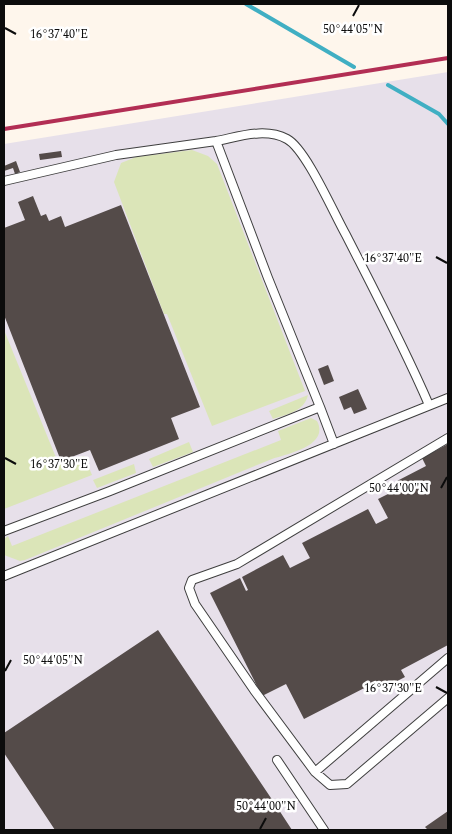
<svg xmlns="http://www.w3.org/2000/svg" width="452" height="834" viewBox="0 0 452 834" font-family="Spectral,serif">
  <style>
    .industrial { fill: #e7e0ea }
    .green { fill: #dbe5b8 }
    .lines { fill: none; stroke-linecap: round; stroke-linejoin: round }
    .stream { stroke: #40afc3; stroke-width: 4 }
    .building { fill: #544b49 }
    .service-casing { stroke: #3f3f3f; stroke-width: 10 }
    .service { stroke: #fff; stroke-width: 8 }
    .rail { stroke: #b22e54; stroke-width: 4 }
    .ticks { fill: none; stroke: #0c0c0c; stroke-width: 2 }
    .ticks-label { font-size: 12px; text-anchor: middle; fill: #0c0c0c; stroke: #fff; stroke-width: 5; stroke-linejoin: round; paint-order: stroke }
  </style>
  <rect width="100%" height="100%" fill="#fef6ec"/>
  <!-- industrial -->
  <path class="industrial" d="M 448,72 L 448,830 L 4,830 L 4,144 Z"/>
  <!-- green -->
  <path class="green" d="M 192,150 L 208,156 L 217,164 L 305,391 L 212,426 L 167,314 L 164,314 L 114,182 L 121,163 L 136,157 Z
    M 4,330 L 59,465 L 84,456 L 92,475 L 4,509 Z
    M 308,395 C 304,412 287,414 273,419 L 269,411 Z
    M 311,418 L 317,421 C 330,446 287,454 272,459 L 25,560 L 20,561 L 4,555 L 4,539 L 8,536 L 12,546 L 281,440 L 278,431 Z
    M 189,442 L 193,452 L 153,467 L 149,459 Z
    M 134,464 L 136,473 L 97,488 L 93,480 Z"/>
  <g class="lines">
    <!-- stream -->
    <path class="stream" d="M 246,4 L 354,67
      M 388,85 L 439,114 L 448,124"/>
  </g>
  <!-- building -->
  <path class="building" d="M 61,151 L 62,157 L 40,160 L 39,154 Z
    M 16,161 L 20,172 L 15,174 L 13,168 L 4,171 L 4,166 Z
    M 33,196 L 41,216 L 46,214 L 49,221 L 61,216 L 65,227 L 121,205 L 200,407 L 171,418 L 179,439 L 99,471 L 90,450 L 61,461 L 4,315 L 4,228 L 25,220 L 18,202 Z
    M 328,365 L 334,381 L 324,385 L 318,369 Z
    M 358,389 L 367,409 L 354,414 L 351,407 L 344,410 L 339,397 Z
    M 448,444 L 448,645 L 401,670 L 405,677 L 382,689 L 378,681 L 304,719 L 286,684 L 262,696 L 210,593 L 240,578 L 246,591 L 248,590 L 242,577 L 283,555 L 290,568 L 310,558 L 302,543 L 368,509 L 376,524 L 388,518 L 378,499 L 400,488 L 397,481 L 426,466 L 422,458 Z
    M 158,630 L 275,804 L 292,830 L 55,830 L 4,753 L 4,733 Z
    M 448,811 L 448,830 L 428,830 L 425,827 Z"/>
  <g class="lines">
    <!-- service casing -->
    <g class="service-casing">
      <path id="service" d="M 216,141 C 238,137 265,127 287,139 C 306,149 334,214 346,235 C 375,292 404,347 429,405
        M 4,181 L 116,155 L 216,141 L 268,278 L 320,407
        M 448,438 L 237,564 L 192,580 L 189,588 L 195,604 L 254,690 L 315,772 L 330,785 L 347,784 L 448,698
        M 4,531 L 110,491 L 320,407 L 334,444
        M 4,576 L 448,398
        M 277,760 L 324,830
        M 315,772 L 448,658"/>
    </g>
    <!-- service -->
    <use href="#service" class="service"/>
    <!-- rail -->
    <path class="rail" d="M 4,129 L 448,58"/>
  </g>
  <!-- ticks -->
  <path class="ticks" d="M 353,16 L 359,5M 5,28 L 16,34M 436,257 L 447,263M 5,458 L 16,464M 441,488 L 447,477M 5,671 L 11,660M 436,687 L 447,693M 260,829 L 266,818"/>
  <g class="ticks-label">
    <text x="353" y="33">50°44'05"N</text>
    <text x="59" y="38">16°37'40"E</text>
    <text x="393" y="262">16°37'40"E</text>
    <text x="59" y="468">16°37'30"E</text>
    <text x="399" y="492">50°44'00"N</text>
    <text x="53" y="664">50°44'05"N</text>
    <text x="393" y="692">16°37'30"E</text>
    <text x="266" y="810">50°44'00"N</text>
  </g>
  <!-- border -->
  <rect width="452" height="834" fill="none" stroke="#0c0c0c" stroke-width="10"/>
</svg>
